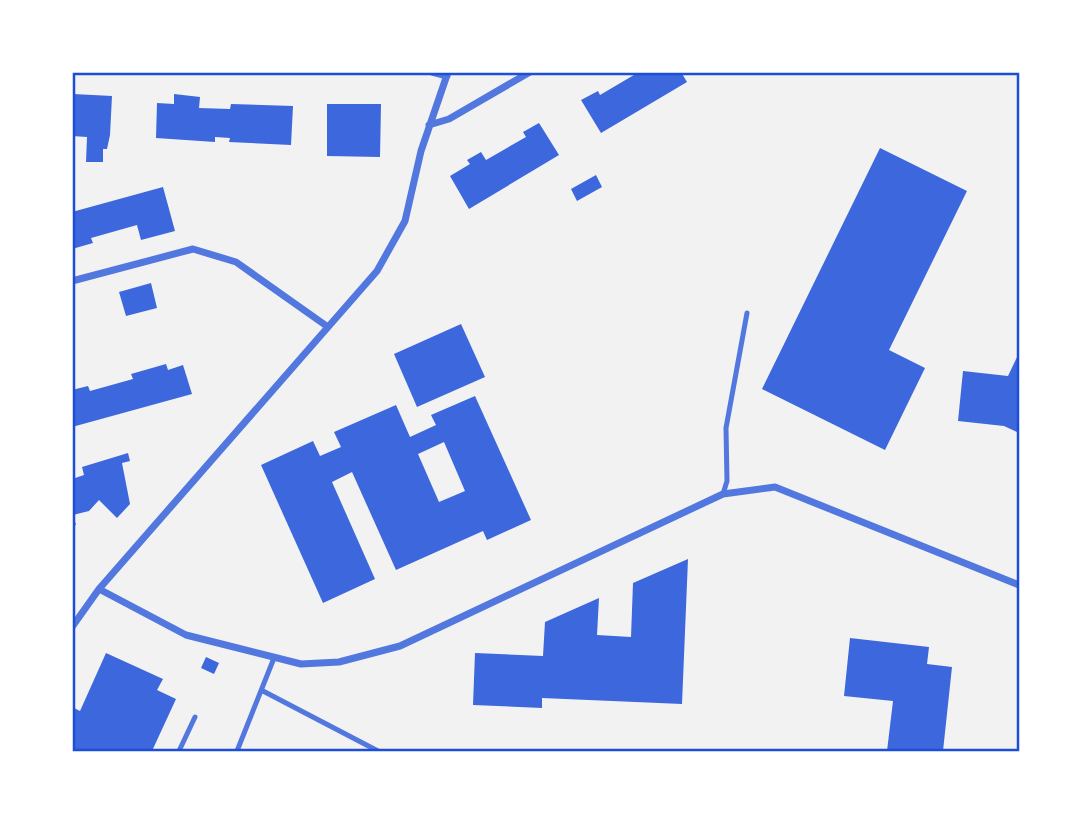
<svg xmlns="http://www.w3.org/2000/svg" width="1091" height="823" viewBox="0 0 1091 823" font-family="Arial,sans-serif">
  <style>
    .building { fill: #3d67dc; fill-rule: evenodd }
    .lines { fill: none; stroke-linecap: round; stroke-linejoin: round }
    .service { stroke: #5277de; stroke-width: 5 }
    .minor { stroke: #5277de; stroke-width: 7 }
    .neatline { fill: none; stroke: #1d4ed8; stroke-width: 2.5 }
  </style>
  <rect width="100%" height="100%" fill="#f2f2f2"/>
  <!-- building -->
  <path class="building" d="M 639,72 L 681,72 L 687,82 L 601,133 L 581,100 L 598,91 L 600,95 Z
    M 73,94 L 112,96 L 110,135 L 107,149 L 103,149 L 103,162 L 86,162 L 87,137 L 72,136 Z
    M 174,94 L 200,97 L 199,108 L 230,109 L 231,104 L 293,106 L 291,145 L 229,142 L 230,138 L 215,137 L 215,142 L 156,138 L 157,103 L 174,104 Z
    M 327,104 L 381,104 L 380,157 L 327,156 Z
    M 539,123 L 559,155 L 469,209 L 450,176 L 470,164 L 467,160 L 481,152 L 486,160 L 526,137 L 523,132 Z
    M 880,148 L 967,191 L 889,350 L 925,368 L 885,450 L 762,389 Z
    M 596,175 L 602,187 L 577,201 L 571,189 Z
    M 163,187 L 175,231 L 141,240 L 137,225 L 91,238 L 93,243 L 72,249 L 72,212 Z
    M 151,283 L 157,308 L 126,316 L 119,292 Z
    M 461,324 L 485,377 L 417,407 L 394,354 Z
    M 1019,353 L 1019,433 L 1004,426 L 958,421 L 963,371 L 1008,376 Z
    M 166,364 L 168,370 L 183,365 L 192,394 L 72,427 L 72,390 L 88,386 L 90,391 L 133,379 L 131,374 Z
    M 475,396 L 531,520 L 487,540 L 483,531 L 396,570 L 352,472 L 332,482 L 375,579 L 323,603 L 261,465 L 313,441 L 320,456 L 341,447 L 334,432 L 396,405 L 410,437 L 436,425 L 431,415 ZM 444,442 L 465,491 L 439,502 L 418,454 Z
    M 128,453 L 130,461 L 122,463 L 130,504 L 117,518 L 99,500 L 89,511 L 73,515 L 76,525 L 72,526 L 72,479 L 84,475 L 82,467 Z
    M 688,559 L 682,704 L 542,698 L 542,708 L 473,705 L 475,653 L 543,656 L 545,622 L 599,598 L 597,635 L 631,637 L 633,583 Z
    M 850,638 L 929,647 L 927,664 L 952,667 L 943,751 L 887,751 L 893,701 L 844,696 Z
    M 106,653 L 163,679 L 157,690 L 176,699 L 152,751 L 72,751 L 72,713 L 74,708 L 80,711 Z
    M 206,657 L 219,663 L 214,674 L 201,668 Z"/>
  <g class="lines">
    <!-- service -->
    <path class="service" d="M 723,494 L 727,481 L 726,428 L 747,313
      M 263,691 L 378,751
      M 179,751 L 195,717
      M 237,751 L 274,658"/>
    <!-- minor -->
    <path class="minor" d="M 432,72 L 447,76
      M 429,125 L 449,119 L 530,72
      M 72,281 L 193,249 L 236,262 L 328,327
      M 99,589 L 186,635 L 301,664 L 339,662 L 400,646 L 723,494 L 775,487 L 1019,585
      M 72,627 L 99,589 L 377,271 L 405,221 L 421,151 L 448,72"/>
  </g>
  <!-- border -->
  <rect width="1091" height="823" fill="none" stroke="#ffffff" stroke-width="147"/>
  <rect x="74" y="74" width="944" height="676" class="neatline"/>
</svg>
